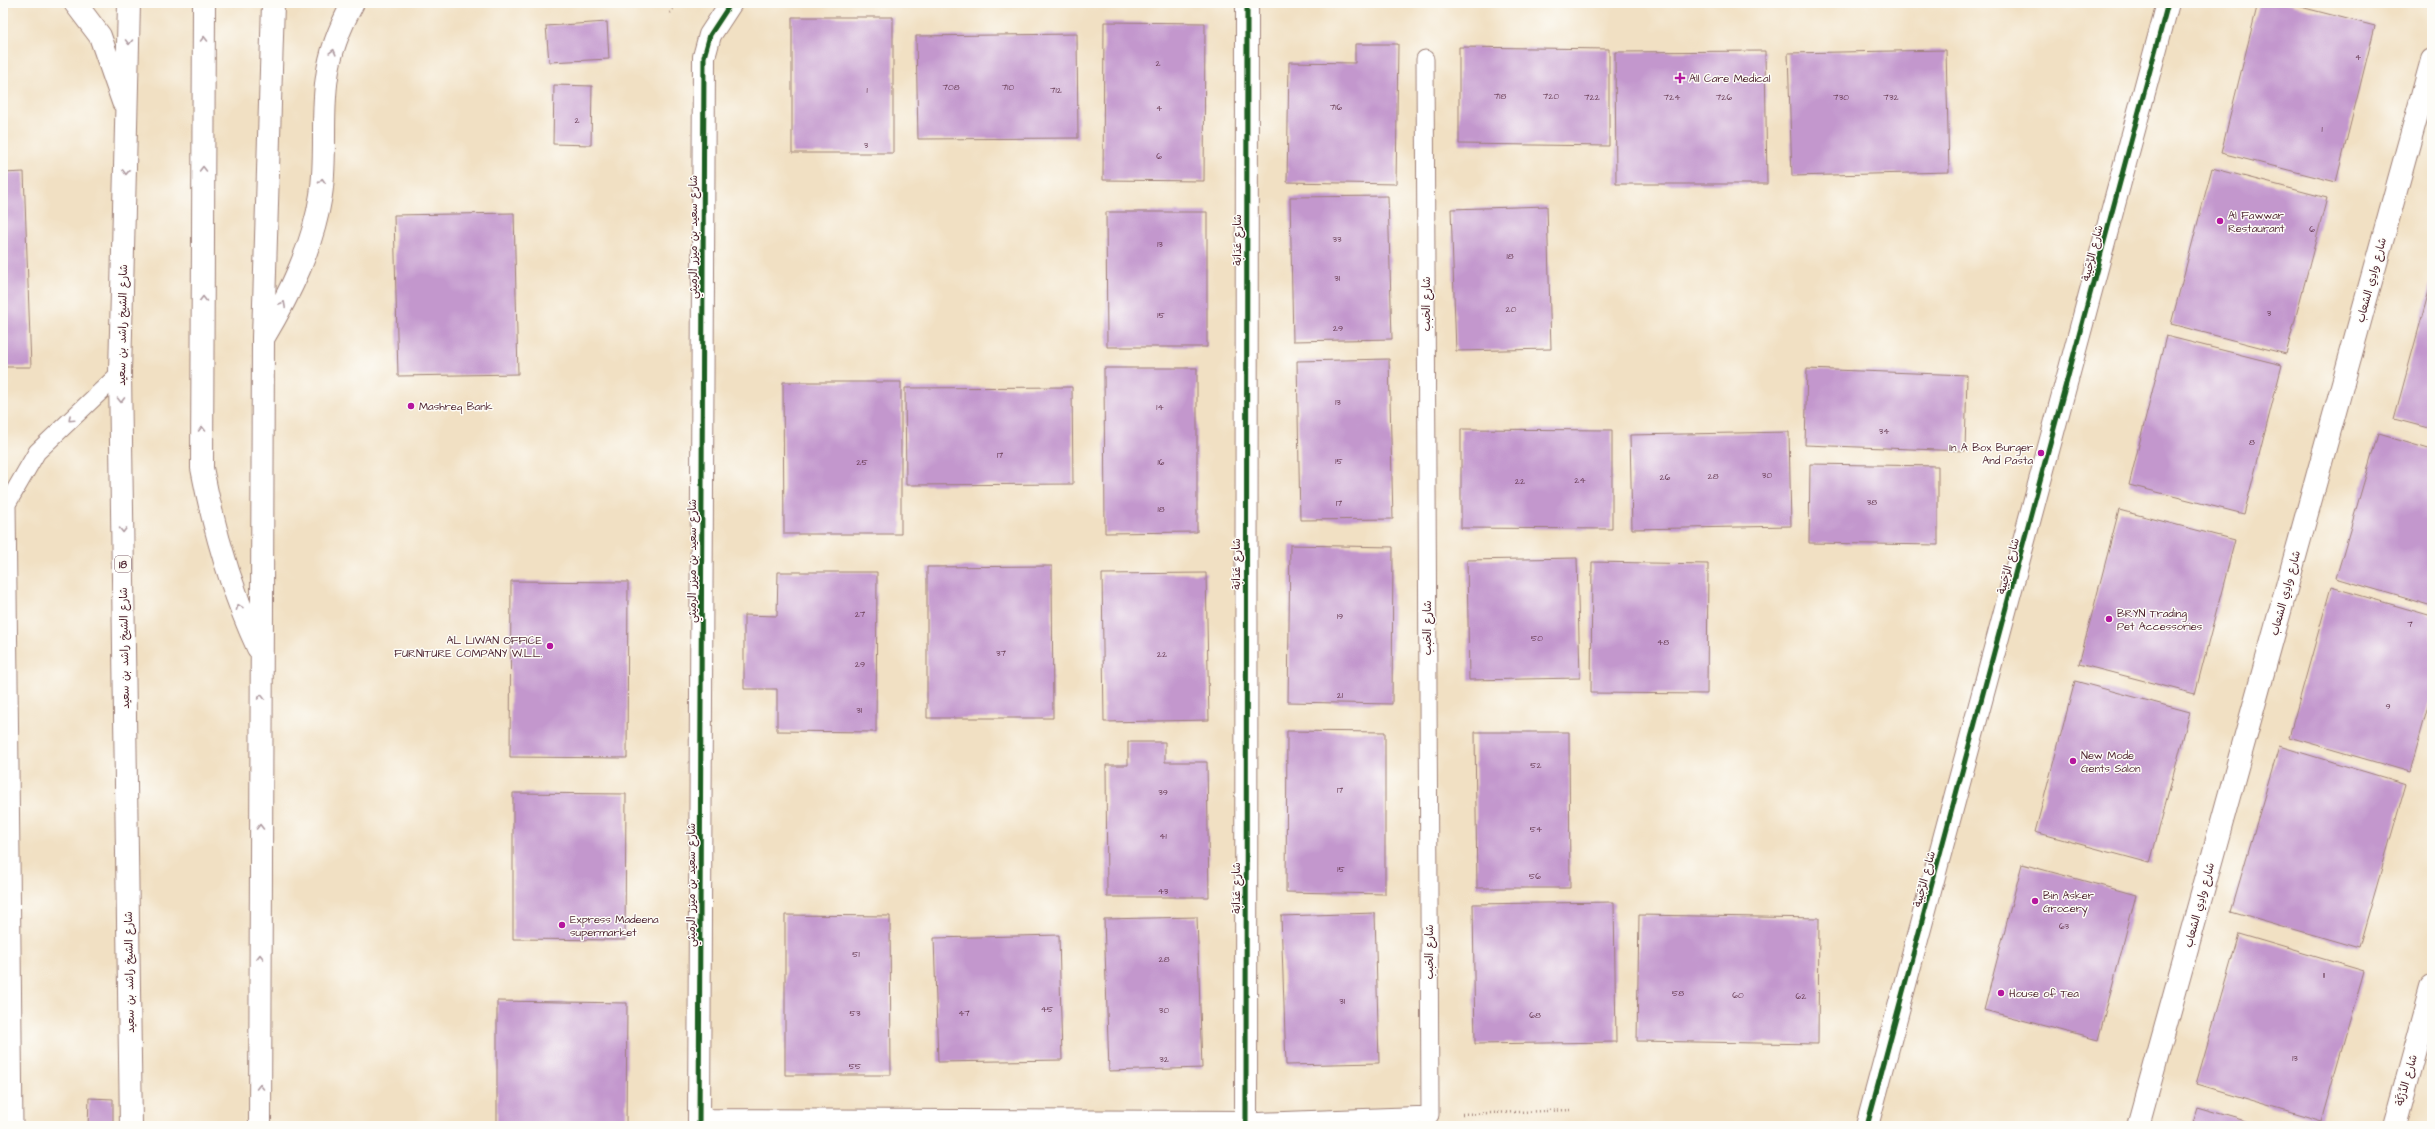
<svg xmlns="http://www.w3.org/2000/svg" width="2435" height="1129" viewBox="0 0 2435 1129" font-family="'Architects Daughter','Playpen Sans Arabic',sans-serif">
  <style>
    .building { fill: #c397cd }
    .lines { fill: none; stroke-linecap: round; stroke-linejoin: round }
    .service-casing { stroke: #9e8077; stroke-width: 19 }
    .minor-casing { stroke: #9e8077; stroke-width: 24 }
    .primary-casing { stroke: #9e8077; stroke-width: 24 }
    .path { stroke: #9e8077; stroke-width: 2.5; stroke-dasharray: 1 3; stroke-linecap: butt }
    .service { stroke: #fff; stroke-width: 17 }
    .minor { stroke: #fff; stroke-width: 22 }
    .primary { stroke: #fff; stroke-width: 22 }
    .cycleway-casing { stroke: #fdfcf7; stroke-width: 8 }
    .cycleway { stroke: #1b5e20; stroke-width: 5 }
    .oneway { stroke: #ae9aa0 }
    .poi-dot { fill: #b5179e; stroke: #fdfcf7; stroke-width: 1.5 }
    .labels { text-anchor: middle; stroke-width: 3; stroke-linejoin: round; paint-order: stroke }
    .number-label { font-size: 9px; fill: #683d54 }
    .shield { fill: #fdfcf7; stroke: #806168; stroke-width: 1 }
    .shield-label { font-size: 10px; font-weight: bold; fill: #4a1f2b }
    .poi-label { font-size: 11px; fill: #4a1f2b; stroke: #fdfcf7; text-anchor: start }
    .street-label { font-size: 11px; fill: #4a1f2b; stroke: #fdfcf7 }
  </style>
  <rect width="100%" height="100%" fill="#fdfcf7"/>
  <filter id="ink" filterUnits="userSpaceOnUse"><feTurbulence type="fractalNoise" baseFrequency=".025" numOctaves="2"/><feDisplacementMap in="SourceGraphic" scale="8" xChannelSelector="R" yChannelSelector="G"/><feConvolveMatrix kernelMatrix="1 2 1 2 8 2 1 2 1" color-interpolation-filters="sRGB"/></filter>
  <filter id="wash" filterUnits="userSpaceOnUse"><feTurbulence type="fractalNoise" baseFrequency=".012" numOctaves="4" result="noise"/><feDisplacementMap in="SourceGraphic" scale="16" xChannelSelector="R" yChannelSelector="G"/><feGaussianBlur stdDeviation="0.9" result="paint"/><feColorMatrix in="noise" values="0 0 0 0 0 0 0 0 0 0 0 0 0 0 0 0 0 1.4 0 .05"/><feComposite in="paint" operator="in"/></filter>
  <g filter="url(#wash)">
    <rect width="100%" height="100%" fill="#f1e0c3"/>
    <g id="blocks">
      <!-- building -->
      <path class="building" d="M 2258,3 L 2285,3 L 2375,26 L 2336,182 L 2221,153 Z
        M 792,17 L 893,17 L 893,153 L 792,153 Z
        M 607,22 L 609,59 L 549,62 L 546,26 Z
        M 1104,22 L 1205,23 L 1204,181 L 1103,180 Z
        M 1077,34 L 1078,138 L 918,139 L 916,36 Z
        M 1355,44 L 1398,44 L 1396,184 L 1287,182 L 1289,62 L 1355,63 Z
        M 1459,47 L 1609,49 L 1609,146 L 1459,144 Z
        M 1946,50 L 1949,172 L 1792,176 L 1788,53 Z
        M 1765,51 L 1767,184 L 1616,184 L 1615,52 Z
        M 554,85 L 592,86 L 591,145 L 553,144 Z
        M 2212,168 L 2327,198 L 2286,354 L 2171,324 Z
        M 24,172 L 31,367 L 3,367 L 3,173 Z
        M 1388,196 L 1392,339 L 1293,341 L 1290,197 Z
        M 1547,206 L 1551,349 L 1456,351 L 1451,209 Z
        M 1106,212 L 1207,212 L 1207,347 L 1107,347 Z
        M 514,213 L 518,374 L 398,376 L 394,215 Z
        M 2432,280 L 2432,429 L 2394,419 Z
        M 2166,336 L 2282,365 L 2244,514 L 2129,485 Z
        M 1389,359 L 1393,519 L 1300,520 L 1297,361 Z
        M 1104,368 L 1197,368 L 1197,532 L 1105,533 Z
        M 1807,369 L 1967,375 L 1965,451 L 1805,445 Z
        M 783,382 L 901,382 L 901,534 L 784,534 Z
        M 1072,387 L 1073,484 L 906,485 L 905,388 Z
        M 1461,429 L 1612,430 L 1612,529 L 1461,528 Z
        M 1789,432 L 1791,526 L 1632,529 L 1630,435 Z
        M 2378,434 L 2432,450 L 2432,606 L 2336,578 Z
        M 1810,464 L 1938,466 L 1938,545 L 1809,543 Z
        M 2119,510 L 2235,540 L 2195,694 L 2079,664 Z
        M 1290,545 L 1393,547 L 1392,704 L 1288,702 Z
        M 1577,558 L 1580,678 L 1469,680 L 1467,560 Z
        M 1592,562 L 1708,564 L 1707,694 L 1591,693 Z
        M 1052,566 L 1053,718 L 927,718 L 927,567 Z
        M 778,572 L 877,572 L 876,732 L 777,731 L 777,689 L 744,689 L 744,615 L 777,616 Z
        M 1206,573 L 1209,720 L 1104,722 L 1102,574 Z
        M 511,581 L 628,582 L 627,758 L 510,757 Z
        M 2331,587 L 2432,616 L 2432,692 L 2410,772 L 2289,737 Z
        M 2075,681 L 2190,712 L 2150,863 L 2035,832 Z
        M 1287,731 L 1385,732 L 1385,894 L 1286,892 Z
        M 1475,732 L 1569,732 L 1570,888 L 1477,888 Z
        M 1128,742 L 1165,742 L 1165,762 L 1207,762 L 1209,897 L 1107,897 L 1106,765 L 1128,765 Z
        M 2279,746 L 2406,784 L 2359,948 L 2231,911 Z
        M 513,793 L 626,794 L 625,940 L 513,939 Z
        M 2022,864 L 2136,895 L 2098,1040 L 1984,1010 Z
        M 1614,902 L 1616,1042 L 1475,1044 L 1473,904 Z
        M 1375,913 L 1379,1063 L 1286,1065 L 1281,916 Z
        M 785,915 L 890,916 L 891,1075 L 785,1075 Z
        M 1639,915 L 1819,918 L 1818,1044 L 1637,1041 Z
        M 1197,917 L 1202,1068 L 1109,1071 L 1104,919 Z
        M 2239,934 L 2364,971 L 2321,1121 L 2196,1084 Z
        M 1059,935 L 1062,1060 L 938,1062 L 934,938 Z
        M 497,1001 L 627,1003 L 626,1126 L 497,1126 Z
        M 89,1098 L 113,1099 L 113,1126 L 88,1126 Z
        M 2197,1107 L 2263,1126 L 2191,1126 Z"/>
    </g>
  </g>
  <g filter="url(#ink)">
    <use href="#blocks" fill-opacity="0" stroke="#9e8077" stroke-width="1"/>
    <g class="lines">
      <!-- service casing -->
      <g class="service-casing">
        <path id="service" d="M 1246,1122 L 1430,1115 L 1425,59
          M 14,1126 L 7,504 L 37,452 L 120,373"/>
      </g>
      <!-- minor casing -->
      <g class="minor-casing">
        <path id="minor" d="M 699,1120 L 1246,1122
          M 699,1126 L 704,57 L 710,35 L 731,3
          M 1246,1126 L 1247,3
          M 1867,1126 L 2168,3
          M 2138,1126 L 2432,60
          M 2394,1126 L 2432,987"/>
      </g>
      <!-- primary casing -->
      <g class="primary-casing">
        <path id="primary" d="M 75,3 L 100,36 L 123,102
          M 129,3 L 120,373 L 131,1126
          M 204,3 L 202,468 C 214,531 231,590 258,648
          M 264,337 C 291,292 313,246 321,195 C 327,156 321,115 327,77 C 330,52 341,25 353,3
          M 260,1126 L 263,338 L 273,3"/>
      </g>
      <!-- path -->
      <path class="path" d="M 670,13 L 677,3
        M 1462,1114 L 1572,1110"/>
      <!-- service -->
      <use href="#service" class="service"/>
      <!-- minor -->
      <use href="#minor" class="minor"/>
      <!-- primary -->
      <use href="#primary" class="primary"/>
      <!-- cycleway casing -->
      <g class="cycleway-casing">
        <path id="cycleway" d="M 699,1126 L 704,57 L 710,35 L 731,3
          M 1246,1126 L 1247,3
          M 1867,1126 L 2168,3"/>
      </g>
      <!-- cycleway -->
      <use href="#cycleway" class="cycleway"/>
    </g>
    <!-- one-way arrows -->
    <defs><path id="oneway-chevron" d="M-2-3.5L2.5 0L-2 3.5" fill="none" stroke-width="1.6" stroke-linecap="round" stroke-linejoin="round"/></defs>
    <g class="oneway">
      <use href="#oneway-chevron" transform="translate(204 39) rotate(-90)"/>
      <use href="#oneway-chevron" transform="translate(129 42) rotate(91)"/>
      <use href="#oneway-chevron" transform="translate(333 52) rotate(-75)"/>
      <use href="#oneway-chevron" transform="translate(203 169) rotate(-90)"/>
      <use href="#oneway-chevron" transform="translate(126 172) rotate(92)"/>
      <use href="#oneway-chevron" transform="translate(322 181) rotate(-87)"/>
      <use href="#oneway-chevron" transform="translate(203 299) rotate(-90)"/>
      <use href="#oneway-chevron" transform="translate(283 304) rotate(-62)"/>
      <use href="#oneway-chevron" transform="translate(121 400) rotate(89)"/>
      <use href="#oneway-chevron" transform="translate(71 419) rotate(137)"/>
      <use href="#oneway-chevron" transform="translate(202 429) rotate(-90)"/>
      <use href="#oneway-chevron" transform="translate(123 530) rotate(89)"/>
      <use href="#oneway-chevron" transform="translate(239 607) rotate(-111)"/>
      <use href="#oneway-chevron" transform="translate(261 697) rotate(-90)"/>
      <use href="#oneway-chevron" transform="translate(260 827) rotate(-90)"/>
      <use href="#oneway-chevron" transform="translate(260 957) rotate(-90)"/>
      <use href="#oneway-chevron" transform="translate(260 1087) rotate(-90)"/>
    </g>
  </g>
  <!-- markers -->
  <g class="poi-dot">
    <path d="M1678 72h4v4h4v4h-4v4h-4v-4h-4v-4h4z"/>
    <circle cx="2220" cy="221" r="4"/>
    <circle cx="411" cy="406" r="4"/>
    <circle cx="2041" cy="453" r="4"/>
    <circle cx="2109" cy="619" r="4"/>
    <circle cx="550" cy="646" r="4"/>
    <circle cx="2073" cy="761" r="4"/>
    <circle cx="2035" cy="901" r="4"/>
    <circle cx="562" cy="925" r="4"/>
    <circle cx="2001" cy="993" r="4"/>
  </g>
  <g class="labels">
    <!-- number labels -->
    <g class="number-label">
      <text x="2358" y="60">4</text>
      <text x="1158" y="66">2</text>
      <text x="951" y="90">708</text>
      <text x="1008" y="90">710</text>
      <text x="867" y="93">1</text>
      <text x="1056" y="93">712</text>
      <text x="1500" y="99">718</text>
      <text x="1551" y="99">720</text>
      <text x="1592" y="100">722</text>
      <text x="1672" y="100">724</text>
      <text x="1724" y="100">726</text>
      <text x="1841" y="100">730</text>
      <text x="1891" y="100">732</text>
      <text x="1336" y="110">716</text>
      <text x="1159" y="111">4</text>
      <text x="577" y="123">2</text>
      <text x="2322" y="132">1</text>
      <text x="866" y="148">3</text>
      <text x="1159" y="159">6</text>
      <text x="2312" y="232">6</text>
      <text x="1337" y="242">33</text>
      <text x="1160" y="247">13</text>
      <text x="1510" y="259">18</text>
      <text x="1337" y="281">31</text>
      <text x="1511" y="312">20</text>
      <text x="2269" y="316">3</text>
      <text x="1161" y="318">15</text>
      <text x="1338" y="331">29</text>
      <text x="1338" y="405">13</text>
      <text x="1160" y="410">14</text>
      <text x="1884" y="434">34</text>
      <text x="2252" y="445">8</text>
      <text x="1000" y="458">17</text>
      <text x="1339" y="464">15</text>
      <text x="862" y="465">25</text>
      <text x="1161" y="465">16</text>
      <text x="1767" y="478">30</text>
      <text x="1713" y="479">28</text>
      <text x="1665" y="480">26</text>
      <text x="1580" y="483">24</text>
      <text x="1520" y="484">22</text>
      <text x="1872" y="505">38</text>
      <text x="1339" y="506">17</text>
      <text x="1161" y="512">18</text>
      <text x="860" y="617">27</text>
      <text x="1340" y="619">19</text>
      <text x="2410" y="627">7</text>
      <text x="1537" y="641">50</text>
      <text x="1663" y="645">48</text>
      <text x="1001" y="656">37</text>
      <text x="1162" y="657">22</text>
      <text x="860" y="667">29</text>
      <text x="1340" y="698">21</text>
      <text x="2388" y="709">9</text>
      <text x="859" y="713">31</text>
      <text x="1536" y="768">52</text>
      <text x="1340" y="793">17</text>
      <text x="1163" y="795">39</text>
      <text x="1536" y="832">54</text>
      <text x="1163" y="839">41</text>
      <text x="1341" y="872">15</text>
      <text x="1535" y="879">56</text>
      <text x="1163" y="894">43</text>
      <text x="2064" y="929">63</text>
      <text x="856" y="957">51</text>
      <text x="1164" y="962">28</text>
      <text x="2324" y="978">11</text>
      <text x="1678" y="996">58</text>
      <text x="1738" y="998">60</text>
      <text x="1801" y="999">62</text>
      <text x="1342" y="1004">31</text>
      <text x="1047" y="1012">45</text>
      <text x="1164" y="1013">30</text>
      <text x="855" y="1016">53</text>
      <text x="964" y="1016">47</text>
      <text x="1535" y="1018">68</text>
      <text x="2295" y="1061">13</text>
      <text x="1164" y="1062">32</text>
      <text x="855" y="1069">55</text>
    </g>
    <!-- shield labels -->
    <rect class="shield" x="115" y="556" width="16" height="16" rx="3"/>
    <g class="shield-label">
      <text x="123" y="568">18</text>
    </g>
    <!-- poi labels -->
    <g class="poi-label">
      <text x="1689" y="82">All Care Medical</text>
      <text x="2228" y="219">Al Fawwar<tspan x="2228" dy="13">Restaurant</tspan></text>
      <text x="419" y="410">Mashreq Bank</text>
      <text x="2033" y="451" text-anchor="end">In A Box Burger<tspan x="2033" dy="13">And Pasta</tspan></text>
      <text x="2117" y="617">BRYN Trading<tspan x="2117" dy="13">Pet Accessories</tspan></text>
      <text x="542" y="644" text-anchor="end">AL LIWAN OFFICE<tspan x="542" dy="13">FURNITURE COMPANY W.L.L.</tspan></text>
      <text x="2081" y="759">New Mode<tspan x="2081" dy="13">Gents Salon</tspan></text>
      <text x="2043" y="899">Bin Asker<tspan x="2043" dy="13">Grocery</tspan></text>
      <text x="570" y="923">Express Madeena<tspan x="570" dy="13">supermarket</tspan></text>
      <text x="2009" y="997">House of Tea</text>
    </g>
    <!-- street labels -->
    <g class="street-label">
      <text transform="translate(693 237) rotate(-90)" y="4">شارع سعيد بن ميزر الرميثي</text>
      <text transform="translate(1237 240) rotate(-90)" y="4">شارع عَدَابَة</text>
      <text transform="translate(2092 253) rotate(-76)" y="4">شارع الرِّجَيبة</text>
      <text transform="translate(2371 280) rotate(-75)" y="4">شارع وادِي الشعاب</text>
      <text transform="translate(1426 304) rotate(-90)" y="4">شارع الخبب</text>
      <text transform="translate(122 325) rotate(-89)" y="4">شارع الشيخ راشد بن سعيد</text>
      <text transform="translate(692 561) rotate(-90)" y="4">شارع سعيد بن ميزر الرميثي</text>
      <text transform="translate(1236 564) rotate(-90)" y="4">شارع عَدَابَة</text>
      <text transform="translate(2008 566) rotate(-75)" y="4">شارع الرِّجَيبة</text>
      <text transform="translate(2285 593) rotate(-75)" y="4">شارع وادِي الشعاب</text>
      <text transform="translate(1427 628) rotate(-90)" y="4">شارع الخبب</text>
      <text transform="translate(124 648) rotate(-91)" y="4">شارع الشيخ راشد بن سعيد</text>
      <text transform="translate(1924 879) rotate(-75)" y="4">شارع الرِّجَيبة</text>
      <text transform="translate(691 885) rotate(-90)" y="4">شارع سعيد بن ميزر الرميثي</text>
      <text transform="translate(1236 888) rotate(-90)" y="4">شارع عَدَابَة</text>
      <text transform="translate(2199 905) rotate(-75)" y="4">شارع وادِي الشعاب</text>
      <text transform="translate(1429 952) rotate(-90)" y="4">شارع الخبب</text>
      <text transform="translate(129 972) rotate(-91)" y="4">شارع الشيخ راشد بن سعيد</text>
      <text transform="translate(2406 1080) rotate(-74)" y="4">شارع الدِّرْكَة</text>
    </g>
  </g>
  <!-- margin -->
  <rect width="2435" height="1129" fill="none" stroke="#fdfcf7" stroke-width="16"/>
</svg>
